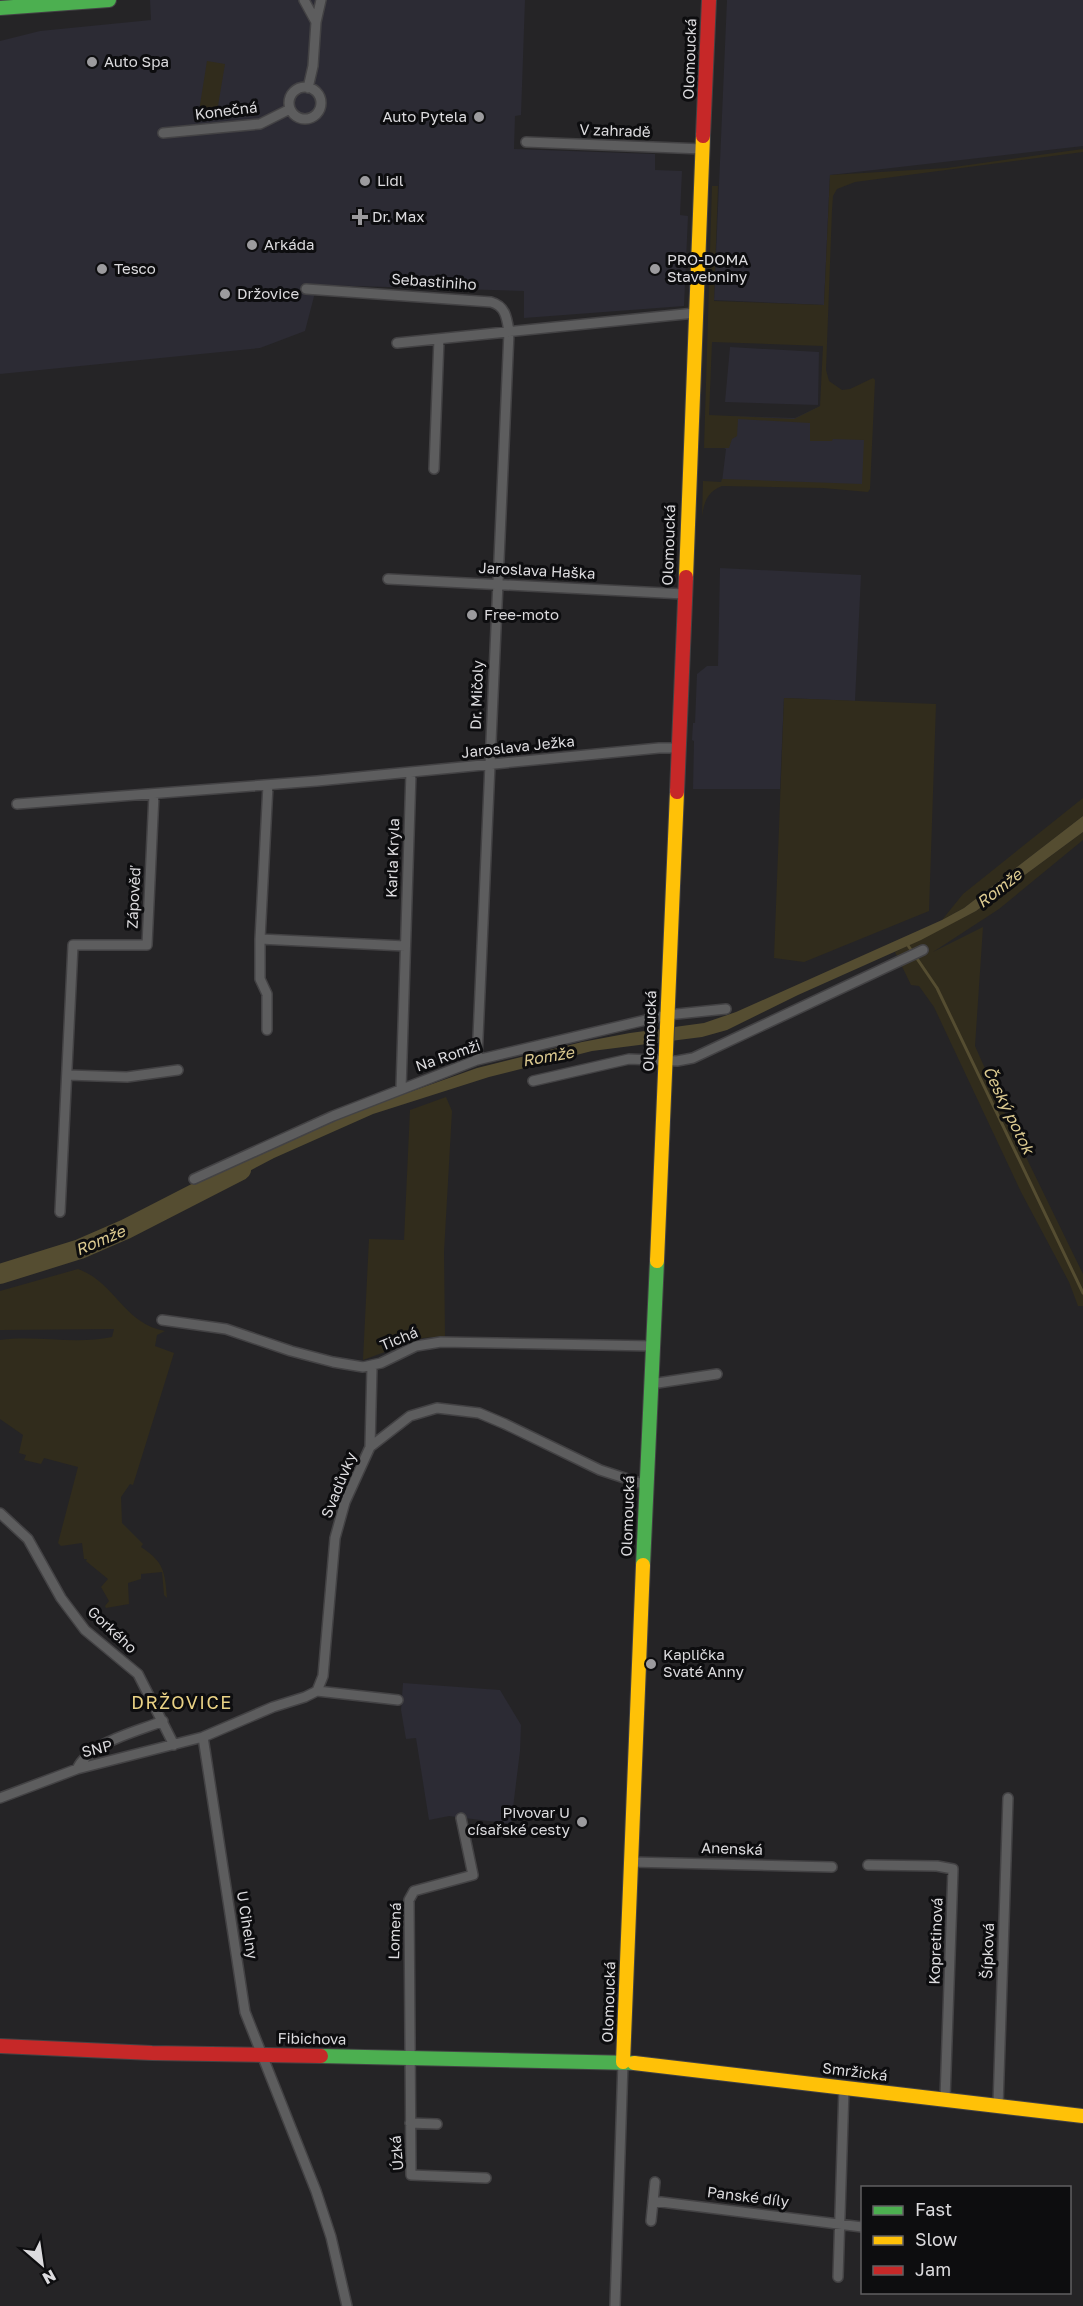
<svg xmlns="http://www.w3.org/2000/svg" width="1083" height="2306" viewBox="0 0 1083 2306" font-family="'Golos Text',sans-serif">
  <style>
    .built { fill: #2c2b34 }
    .green { fill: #312c1c; fill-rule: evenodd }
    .water { fill: #554d31 }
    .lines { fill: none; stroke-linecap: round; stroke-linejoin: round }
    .stream { stroke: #554d31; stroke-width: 3 }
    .river { stroke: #554d31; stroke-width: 20 }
    .street-casing { stroke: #434244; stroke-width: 12 }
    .fast-casing { stroke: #434244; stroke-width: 16 }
    .slow-casing { stroke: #434244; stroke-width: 16 }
    .jam-casing { stroke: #434244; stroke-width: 16 }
    .street { stroke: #5d5d5e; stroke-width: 9 }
    .fast { stroke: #4caf50; stroke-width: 14 }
    .slow { stroke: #ffc107; stroke-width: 14 }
    .jam { stroke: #c62828; stroke-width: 14 }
    .poi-dot { fill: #9c9b9e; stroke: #0d0d0f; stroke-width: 2 }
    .labels { text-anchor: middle; stroke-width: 6; stroke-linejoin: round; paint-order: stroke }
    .street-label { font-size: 15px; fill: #dcdbde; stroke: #0d0d0f }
    .poi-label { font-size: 15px; fill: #dcdbde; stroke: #0d0d0f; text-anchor: start }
    .water-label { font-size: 16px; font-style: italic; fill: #dcca90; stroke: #0d0d0f }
    .quarter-label { font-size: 18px; letter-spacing: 1.5px; fill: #ead285; stroke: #0d0d0f }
  </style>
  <rect width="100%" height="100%" fill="#252426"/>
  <!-- built -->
  <path class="built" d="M 150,0 L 525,0 L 521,115 L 515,116 L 514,149 L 655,154 L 655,170 L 682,171 L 680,215 L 688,216 L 684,306 L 524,318 L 524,291 L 317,285 L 305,331 L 260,348 L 0,374 L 0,41 L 40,31 L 151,20 Z
    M 727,0 L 1083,0 L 1083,146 L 830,175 L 824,305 L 714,300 Z
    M 730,347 L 819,352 L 818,405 L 725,402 Z
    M 872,382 L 866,488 L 722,482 L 726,449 L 724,448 L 726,416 L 795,418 Z
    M 720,568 L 861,575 L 855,701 L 784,698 L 780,789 L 693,789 L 694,741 L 692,740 L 693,723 L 695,723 L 697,674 L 707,666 L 718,666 Z
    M 403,1683 L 500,1690 L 521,1725 L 520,1751 L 511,1824 L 449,1816 L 429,1820 L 416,1738 L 406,1739 L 401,1710 Z"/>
  <!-- green -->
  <path class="green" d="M 207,61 L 225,64 L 217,112 L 199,111 Z
    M 1083,149 L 1083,152 L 855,182 L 837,189 L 833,196 L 832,210 L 826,370 L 829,381 L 842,390 L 850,389 L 873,378 L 875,380 L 870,489 L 868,492 L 823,488 L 722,486 C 707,492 704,502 702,517 L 703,481 L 721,482 L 722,479 L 862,484 L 864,440 L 833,439 L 832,441 L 810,441 L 810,423 L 738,419 L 737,436 L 732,439 L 729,448 L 704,448 L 712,186 L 718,186 L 714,301 L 824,305 L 830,175 L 947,168 ZM 712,342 L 823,346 L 820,406 L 794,419 L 709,415 Z
    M 784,698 L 936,704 L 929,911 L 804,962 L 774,958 Z
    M 1083,798 L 1083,816 L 964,908 L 942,920 L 963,894 Z
    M 1083,832 L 1083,840 L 999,909 L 933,952 L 983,927 L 975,1046 L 1006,1116 L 1083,1274 L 1083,1306 L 1078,1306 L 1069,1282 L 1021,1192 L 934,1007 L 919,986 L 911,985 L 895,952 L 976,911 Z
    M 446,1097 L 452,1111 L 444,1252 L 445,1336 L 423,1338 L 363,1360 L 369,1239 L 404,1240 L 410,1110 Z
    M 78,1269 C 115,1282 124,1324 165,1331 L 157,1335 L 155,1346 L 174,1353 L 133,1485 L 130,1484 L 121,1497 L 122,1523 L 143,1544 L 141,1547 C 164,1562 165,1572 167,1598 L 164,1595 L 162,1572 L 141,1574 L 141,1579 L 128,1583 L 129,1604 L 106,1608 L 105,1606 L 109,1601 L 101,1587 L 108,1579 L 86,1561 L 87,1559 L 84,1559 L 82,1543 L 61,1546 L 58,1543 L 78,1467 L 44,1458 L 41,1464 L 24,1460 L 26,1455 L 19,1453 L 23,1435 L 0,1419 L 0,1340 C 37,1335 75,1345 112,1337 L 114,1329 L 0,1330 L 0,1291 Z"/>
  <!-- water -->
  <path class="water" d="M 1083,816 L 1083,832 L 976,911 L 921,940 L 798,995 L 727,1030 L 702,1037 L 592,1051 L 489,1077 L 373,1114 L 274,1158 L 221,1186 L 215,1176 L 297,1136 L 362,1109 L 477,1068 L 582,1042 L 630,1033 L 704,1023 L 736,1012 L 942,920 L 964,908 Z"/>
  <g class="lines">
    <!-- stream -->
    <path class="stream" d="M 907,944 L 937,988 L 1083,1293"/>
    <!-- river -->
    <path class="river" d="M 0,1274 L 80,1249 L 126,1229 L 241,1170"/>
    <!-- street casing -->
    <g class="street-casing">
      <path id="street" d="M 304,0 L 316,22
        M289 103a16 16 0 1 1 32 0a16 16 0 1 1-32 0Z
        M 308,88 L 313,66 L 316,22 L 321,0
        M 163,133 L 260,124 L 290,109
        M 526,142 L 703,149
        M 306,289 L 491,302 C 506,306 507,319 509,332 L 477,1060
        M 397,343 L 695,313
        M 434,469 L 439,339
        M 388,579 L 684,594
        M 268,785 L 260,939 L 405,946
        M 17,804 L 317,781 L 659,748 L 678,748
        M 260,939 L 260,979 L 267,994 L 267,1030
        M 67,1075 L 127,1077 L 178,1070
        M 533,1081 L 629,1059 L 677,1061 L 693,1058 L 923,950
        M 401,1089 L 411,772
        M 194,1179 L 333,1116 L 477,1060 L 667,1015 L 726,1009
        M 60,1212 L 73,945 L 147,945 L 154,794
        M 162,1320 L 226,1329 L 291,1351 L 333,1362 L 363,1367 L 381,1363 L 416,1346 L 441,1342 L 653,1346
        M 651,1384 L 717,1374
        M 370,1447 L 372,1366
        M 0,1513 L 28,1539 L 61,1598 L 85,1630 L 138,1674 L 174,1745
        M 317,1691 L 323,1676 L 335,1538 L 345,1502 L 370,1447 L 410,1416 L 437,1408 L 479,1413 L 505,1424 L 600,1470 L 646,1485
        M 203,1737 L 245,2012 L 316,2191 L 331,2237 L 347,2306
        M 77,1769 C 90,1742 136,1732 163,1721
        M 0,1798 L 77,1769 L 203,1737 L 273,1707 L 305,1697 L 317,1691 L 398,1700
        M 461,1818 L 473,1875 L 414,1891 L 409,1900 L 411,2175 L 486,2178
        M 631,1862 L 832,1867
        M 868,1865 L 937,1866 L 953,1869 L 945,2099
        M 998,2106 L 1008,1798
        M 410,2123 L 437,2124
        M 653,2201 L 862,2227
        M 651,2221 L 655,2182
        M 838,2277 L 844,2088
        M 615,2306 L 623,2062"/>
    </g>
    <!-- fast casing -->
    <g class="fast-casing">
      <path id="fast" d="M 0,8 L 109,0
        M 643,1565 L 657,1261
        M 321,2056 L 634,2063"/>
    </g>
    <!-- slow casing -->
    <g class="slow-casing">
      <path id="slow" d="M 686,577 L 703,136
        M 657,1261 L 677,792
        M 623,2062 L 643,1565
        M 634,2063 L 1083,2116"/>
    </g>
    <!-- jam casing -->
    <g class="jam-casing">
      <path id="jam" d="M 703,136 L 709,0
        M 677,792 L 686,577
        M 0,2046 L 152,2053 L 321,2056"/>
    </g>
    <!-- street -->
    <use href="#street" class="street"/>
    <!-- fast -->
    <use href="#fast" class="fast"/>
    <!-- slow -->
    <use href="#slow" class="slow"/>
    <!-- jam -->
    <use href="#jam" class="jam"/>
  </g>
  <!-- markers -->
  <g class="poi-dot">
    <circle cx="92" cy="62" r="6"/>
    <circle cx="479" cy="117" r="6"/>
    <circle cx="365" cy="181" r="6"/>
    <path d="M357 208h6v6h6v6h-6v6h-6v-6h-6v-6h6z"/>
    <circle cx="252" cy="245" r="6"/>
    <circle cx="102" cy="269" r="6"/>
    <circle cx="655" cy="269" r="6"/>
    <circle cx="225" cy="294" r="6"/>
    <circle cx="472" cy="615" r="6"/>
    <circle cx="651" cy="1664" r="6"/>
    <circle cx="582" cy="1822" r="6"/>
  </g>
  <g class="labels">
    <!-- street labels -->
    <g class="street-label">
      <text transform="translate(690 59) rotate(-88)" y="5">Olomoucká</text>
      <text transform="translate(226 111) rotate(-7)" y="5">Konečná</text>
      <text transform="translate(615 131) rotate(2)" y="5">V zahradě</text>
      <text transform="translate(434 282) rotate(4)" y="5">Sebastiniho</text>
      <text transform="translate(669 545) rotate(-88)" y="5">Olomoucká</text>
      <text transform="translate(537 571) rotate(3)" y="5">Jaroslava Haška</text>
      <text transform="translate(477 695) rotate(-88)" y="5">Dr. Mičoly</text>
      <text transform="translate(518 747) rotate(-6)" y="5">Jaroslava Ježka</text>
      <text transform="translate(393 858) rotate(-88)" y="5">Karla Kryla</text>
      <text transform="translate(134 898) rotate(-87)" y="5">Zápověď</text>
      <text transform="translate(650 1031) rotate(-88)" y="5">Olomoucká</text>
      <text transform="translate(448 1056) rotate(-19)" y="5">Na Romži</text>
      <text transform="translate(399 1339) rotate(-22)" y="5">Tichá</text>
      <text transform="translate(339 1485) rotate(-68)" y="5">Svadůvky</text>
      <text transform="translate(628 1516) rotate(-88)" y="5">Olomoucká</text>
      <text transform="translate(112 1630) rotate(43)" y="5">Gorkého</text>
      <text transform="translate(97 1749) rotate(-14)" y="5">SNP</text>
      <text transform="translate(732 1849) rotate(2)" y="5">Anenská</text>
      <text transform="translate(247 1925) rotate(81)" y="5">U Cihelny</text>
      <text transform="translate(395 1931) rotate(-88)" y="5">Lomená</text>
      <text transform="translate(936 1941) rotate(-88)" y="5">Kopretinová</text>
      <text transform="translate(988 1951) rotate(-88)" y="5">Šípková</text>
      <text transform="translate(609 2002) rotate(-88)" y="5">Olomoucká</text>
      <text transform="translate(312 2039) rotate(1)" y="5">Fibichova</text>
      <text transform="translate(855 2072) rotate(7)" y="5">Smržická</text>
      <text transform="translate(397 2153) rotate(-95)" y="5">Úzká</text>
      <text transform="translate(748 2197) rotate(7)" y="5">Panské díly</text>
    </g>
    <!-- poi labels -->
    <g class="poi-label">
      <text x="104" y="67">Auto Spa</text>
      <text x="467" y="122" text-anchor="end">Auto Pytela</text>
      <text x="377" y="186">Lidl</text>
      <text x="372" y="222">Dr. Max</text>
      <text x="264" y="250">Arkáda</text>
      <text x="667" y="265">PRO-DOMA<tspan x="667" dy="17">Stavebniny</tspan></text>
      <text x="114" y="274">Tesco</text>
      <text x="237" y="299">Držovice</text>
      <text x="484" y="620">Free-moto</text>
      <text x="663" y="1660">Kaplička<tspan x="663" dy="17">Svaté Anny</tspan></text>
      <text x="570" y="1818" text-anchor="end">Pivovar U<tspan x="570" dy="17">císařské cesty</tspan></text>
    </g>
    <!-- water labels -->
    <g class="water-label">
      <text transform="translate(999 888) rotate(-38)" y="6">Romže</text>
      <text transform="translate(548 1056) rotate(-10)" y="6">Romže</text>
      <text transform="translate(1009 1110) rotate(64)" y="6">Český potok</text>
      <text transform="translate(100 1240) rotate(-23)" y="6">Romže</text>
    </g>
    <!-- quarter labels -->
    <g class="quarter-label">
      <text x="182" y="1709">DRŽOVICE</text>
    </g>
  </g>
  <!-- legend -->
  <rect x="861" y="2186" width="210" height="108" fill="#0d0d0f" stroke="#605f62" stroke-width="1.5"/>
  <rect x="873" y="2206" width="30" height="9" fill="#4caf50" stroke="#605f62" stroke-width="1.5"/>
  <text x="915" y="2216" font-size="18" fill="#dcdbde">Fast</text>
  <rect x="873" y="2236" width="30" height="9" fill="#ffc107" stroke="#605f62" stroke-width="1.5"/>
  <text x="915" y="2246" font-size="18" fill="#dcdbde">Slow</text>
  <rect x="873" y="2266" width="30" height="9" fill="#c62828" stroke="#605f62" stroke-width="1.5"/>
  <text x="915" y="2276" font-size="18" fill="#dcdbde">Jam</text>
  <!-- north arrow -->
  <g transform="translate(42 2264) rotate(151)" stroke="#0d0d0f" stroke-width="4.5" paint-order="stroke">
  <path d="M0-4.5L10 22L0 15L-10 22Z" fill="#dcdbde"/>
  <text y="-9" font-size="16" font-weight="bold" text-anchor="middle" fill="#dcdbde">N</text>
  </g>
</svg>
